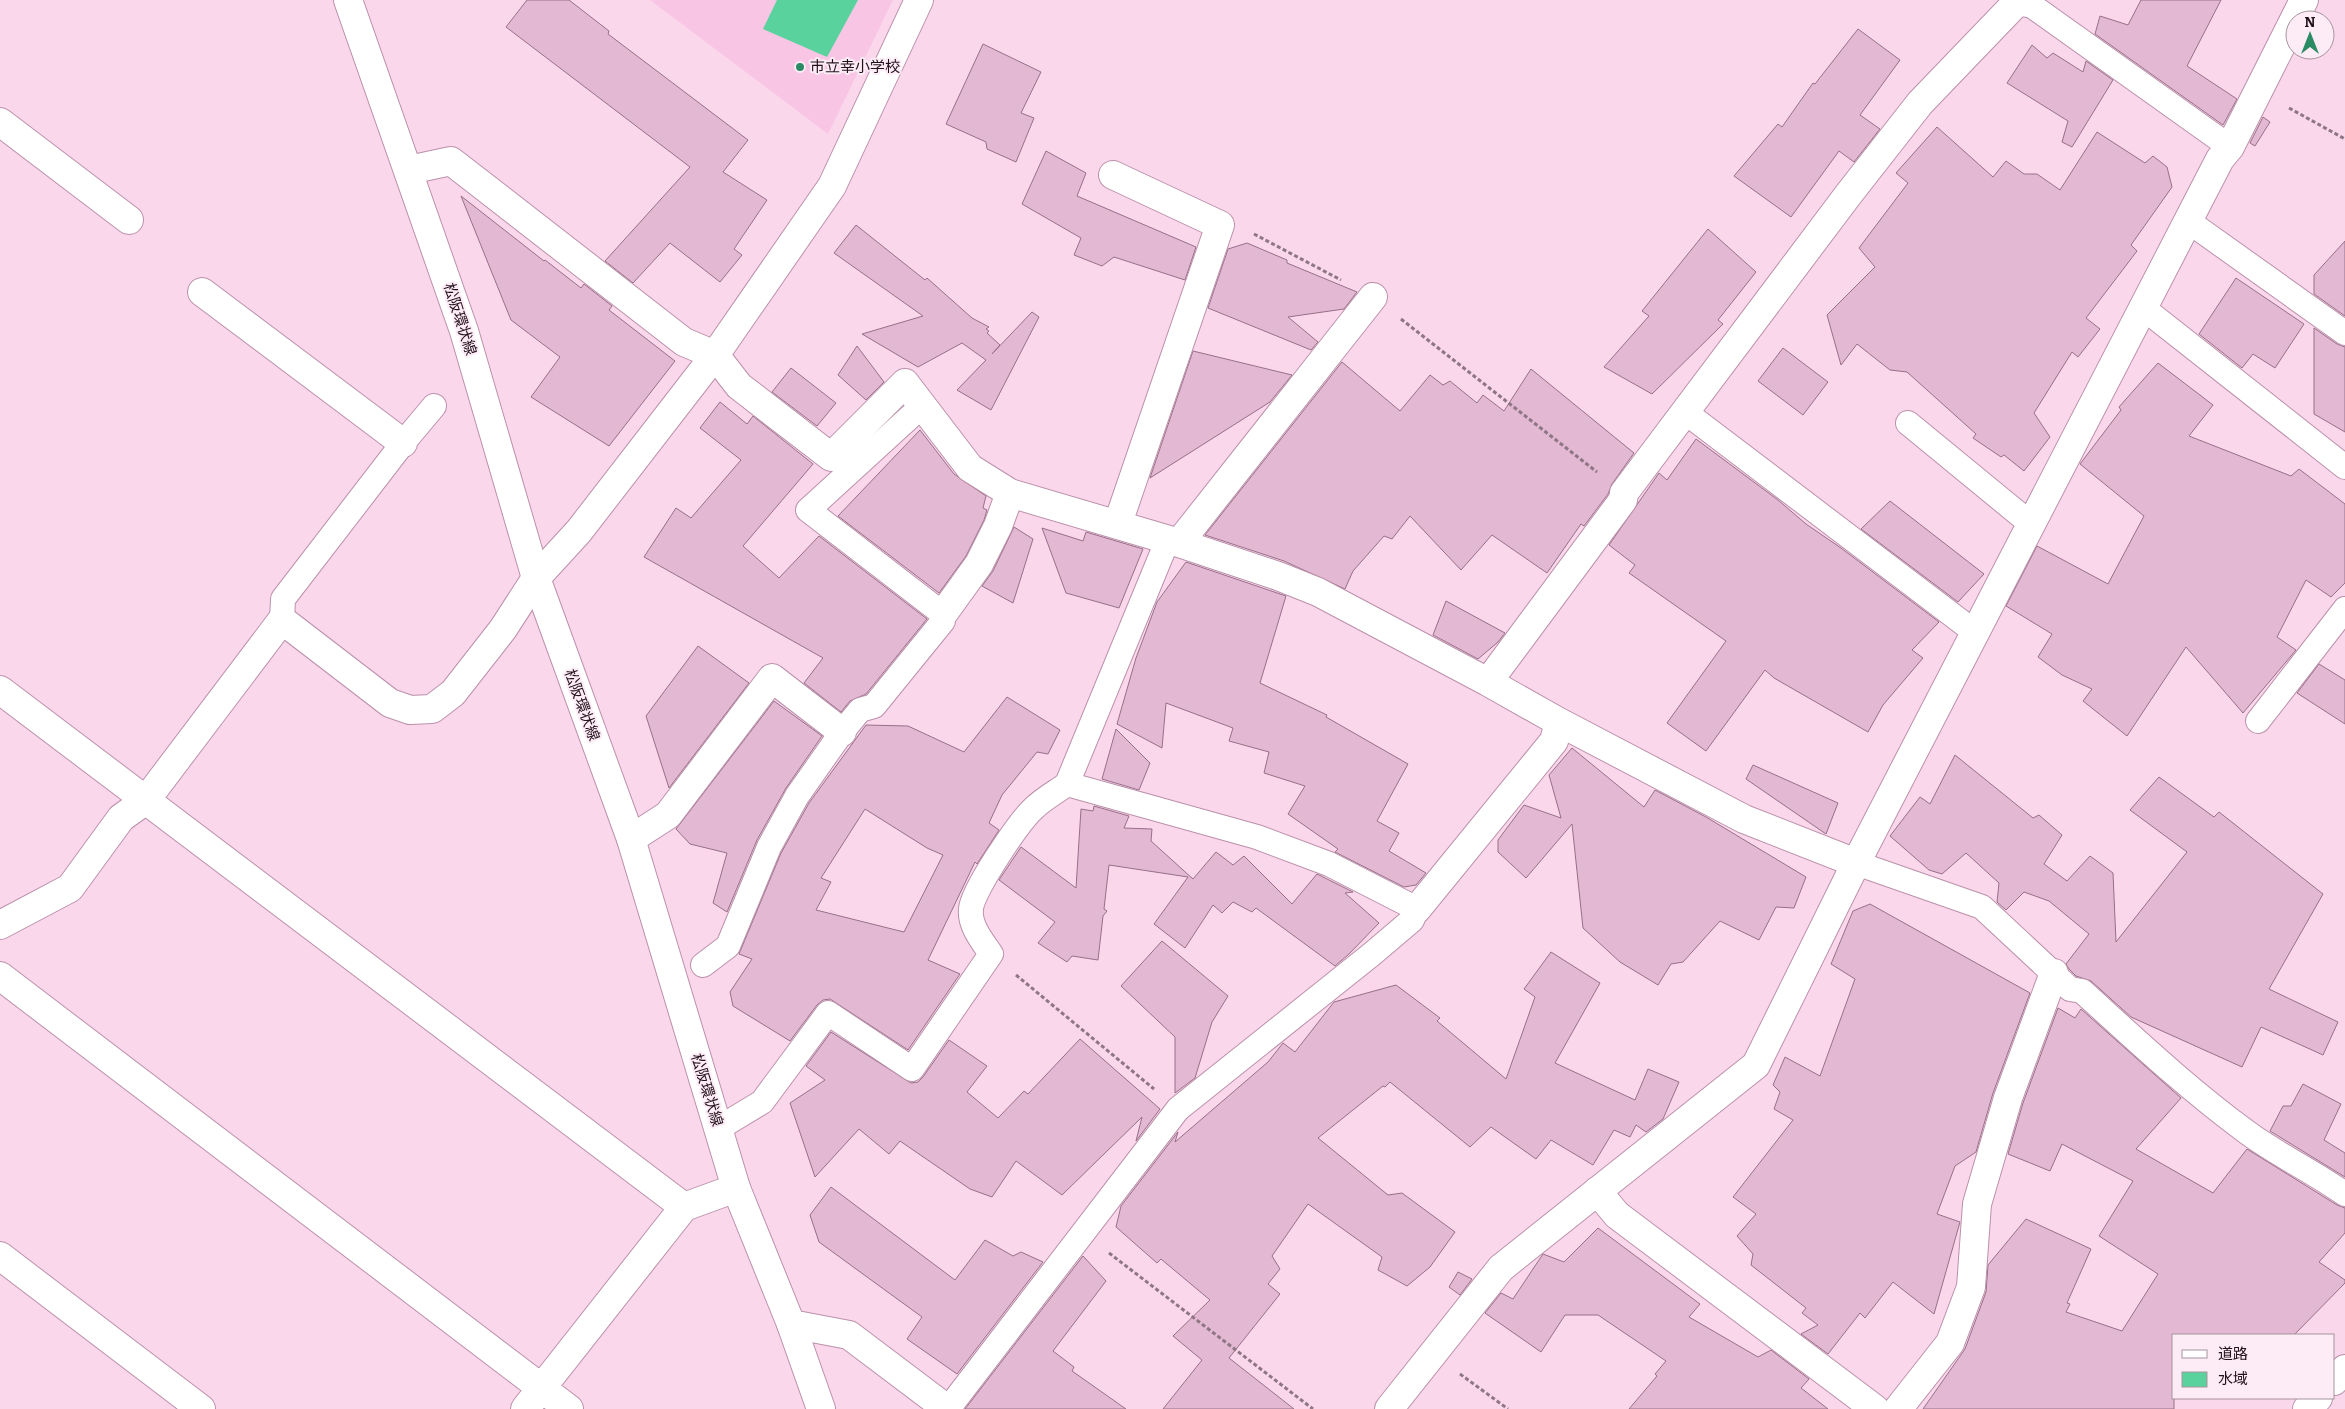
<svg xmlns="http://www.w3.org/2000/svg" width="2345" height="1409" viewBox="0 0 2345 1409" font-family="Bitter,'Noto Sans JP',serif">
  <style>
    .built { fill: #f8c5e4 }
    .water { fill: #59d29d }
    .building { fill: #e3b8d2; stroke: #977088; fill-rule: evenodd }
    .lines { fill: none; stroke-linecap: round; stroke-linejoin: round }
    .service-casing { stroke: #bb91aa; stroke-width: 26 }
    .minor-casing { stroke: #bb91aa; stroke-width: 30 }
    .tertiary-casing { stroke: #bb91aa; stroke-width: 30 }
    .secondary-casing { stroke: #bb91aa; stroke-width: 30 }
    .path { stroke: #8f7685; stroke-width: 3; stroke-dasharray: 4 2.5; stroke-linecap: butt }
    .service { stroke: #fff; stroke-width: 24 }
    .minor { stroke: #fff; stroke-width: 28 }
    .tertiary { stroke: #fff; stroke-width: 28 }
    .secondary { stroke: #fff; stroke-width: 28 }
    .poi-dot { fill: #2b8b64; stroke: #fdebf5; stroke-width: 2 }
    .labels { text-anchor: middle; stroke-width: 4; stroke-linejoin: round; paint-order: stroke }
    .poi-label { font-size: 15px; fill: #20111b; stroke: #fdebf5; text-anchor: start }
    .street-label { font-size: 15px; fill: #20111b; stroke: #fdebf5 }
  </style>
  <rect width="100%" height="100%" fill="#fbd7ec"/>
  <!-- built -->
  <path class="built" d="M 650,0 L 893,0 L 828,134 Z"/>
  <!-- water -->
  <path class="water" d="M 777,0 L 858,0 L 827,57 L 763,29 Z"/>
  <!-- building -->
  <path class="building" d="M 527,0 L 569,0 L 609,31 L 608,34 L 748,140 L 723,172 L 767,200 L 734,249 L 742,255 L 720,282 L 670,243 L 633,283 L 605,261 L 690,167 L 506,27 Z
    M 2141,0 L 2221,0 L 2187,66 L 2237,99 L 2223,125 L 2095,34 L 2100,16 L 2128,25 Z
    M 1858,29 L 1900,60 L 1860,115 L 1880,129 L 1854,162 L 1839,151 L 1791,217 L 1734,176 L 1778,124 L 1782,127 L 1813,83 L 1815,84 Z
    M 983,44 L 1041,72 L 1021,113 L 1034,118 L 1016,162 L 987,149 L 986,142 L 946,124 Z
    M 2032,45 L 2047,58 L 2053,53 L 2083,72 L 2086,61 L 2113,80 L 2072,147 L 2062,142 L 2068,121 L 2007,83 Z
    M 2263,117 L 2270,122 L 2255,146 L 2250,143 Z
    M 1937,127 L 1993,177 L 2006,161 L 2024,174 L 2037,174 L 2060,190 L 2097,132 L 2145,163 L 2153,156 L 2167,167 L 2172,187 L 2131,245 L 2137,251 L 2086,318 L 2100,329 L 2078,357 L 2072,352 L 2034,413 L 2050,437 L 2024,471 L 2004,455 L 2001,457 L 1973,438 L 1976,434 L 1907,372 L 1890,370 L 1857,344 L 1841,365 L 1827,315 L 1875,267 L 1859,248 L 1908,183 L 1896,173 Z
    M 1046,151 L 1086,173 L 1077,196 L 1196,247 L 1185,280 L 1114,257 L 1102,266 L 1074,255 L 1081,238 L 1022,204 Z
    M 461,196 L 544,261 L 545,260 L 581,288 L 584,284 L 612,306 L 609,310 L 675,361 L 609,446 L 531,397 L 560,357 L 511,320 Z
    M 856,225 L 925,280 L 927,278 L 972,318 L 989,327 L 986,329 L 989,331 L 987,333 L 1000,345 L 992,354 L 1032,312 L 1039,317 L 991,410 L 957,390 L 986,360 L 962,343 L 918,367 L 862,334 L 923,316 L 834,253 Z
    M 1708,229 L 1756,272 L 1718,320 L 1723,324 L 1652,394 L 1604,367 L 1649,316 L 1642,311 Z
    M 2345,241 L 2345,316 L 2314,294 L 2314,275 Z
    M 1247,243 L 1287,260 L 1287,263 L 1357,292 L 1344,309 L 1288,317 L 1318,342 L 1311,350 L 1208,308 L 1228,249 Z
    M 2236,278 L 2304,324 L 2275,368 L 2253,354 L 2242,368 L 2199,334 Z
    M 2314,328 L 2337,344 L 2345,347 L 2345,432 L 2314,414 Z
    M 857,346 L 884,382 L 866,400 L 838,375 Z
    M 1783,348 L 1828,382 L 1803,415 L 1758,381 Z
    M 1193,351 L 1292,375 L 1270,402 L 1150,478 Z
    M 1342,362 L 1400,411 L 1430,375 L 1443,385 L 1450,381 L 1477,403 L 1483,395 L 1504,411 L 1531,369 L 1634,453 L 1612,484 L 1608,494 L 1584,526 L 1581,524 L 1547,573 L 1492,535 L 1461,570 L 1410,516 L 1392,539 L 1384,536 L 1353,571 L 1345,589 L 1284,561 L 1205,535 Z
    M 2158,363 L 2213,405 L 2189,436 L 2291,476 L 2299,469 L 2345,504 L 2345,583 L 2331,597 L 2306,580 L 2277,637 L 2296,650 L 2243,713 L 2186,647 L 2127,736 L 2083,701 L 2092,689 L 2062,675 L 2038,657 L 2052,634 L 2006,606 L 2037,546 L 2108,584 L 2144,516 L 2080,464 L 2121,410 L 2119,407 Z
    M 791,368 L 836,403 L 817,426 L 772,392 Z
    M 720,402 L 747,424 L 753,416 L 813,464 L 743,546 L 779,578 L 819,536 L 927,619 L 866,694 L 850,701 L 841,712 L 804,683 L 823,658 L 644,557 L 676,508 L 691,518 L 741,460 L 700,428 Z
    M 920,430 L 954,474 L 986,496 L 983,508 L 987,510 L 984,520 L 966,556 L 939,593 L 838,516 Z
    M 1696,439 L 1778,500 L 1806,524 L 1841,548 L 1939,622 L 1912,650 L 1923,658 L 1883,705 L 1868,732 L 1774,678 L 1765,670 L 1706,751 L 1667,723 L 1726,641 L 1629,573 L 1635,565 L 1609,545 L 1659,473 L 1667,480 Z
    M 1890,501 L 1984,574 L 1958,602 L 1861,529 Z
    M 1014,527 L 1033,539 L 1013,603 L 982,586 L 993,571 Z
    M 1042,528 L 1083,541 L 1086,532 L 1143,549 L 1119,608 L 1066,593 Z
    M 1186,562 L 1286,596 L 1260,683 L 1327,715 L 1326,717 L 1408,764 L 1377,821 L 1399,833 L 1389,851 L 1426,873 L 1416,885 L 1404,887 L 1335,852 L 1338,849 L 1288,814 L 1305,786 L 1264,773 L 1269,752 L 1229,741 L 1233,728 L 1166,703 L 1162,748 L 1117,724 L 1136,658 L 1157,602 Z
    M 1446,601 L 1505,633 L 1498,642 L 1478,659 L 1433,635 Z
    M 698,646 L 749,683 L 669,788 L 646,716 Z
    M 2319,664 L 2345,680 L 2345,724 L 2297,693 Z
    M 1007,697 L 1060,730 L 1048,754 L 1037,752 L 1002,795 L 989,823 L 999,830 L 977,864 L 975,862 L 928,960 L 960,974 L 908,1050 L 830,999 L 823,1000 L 817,1005 L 790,1041 L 733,1006 L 730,992 L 752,959 L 739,954 L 781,853 L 809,803 L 866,725 L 908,726 L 964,752 ZM 865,809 L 927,848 L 943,855 L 904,932 L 816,910 L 831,882 L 821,878 Z
    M 774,701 L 822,736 L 786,788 L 757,840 L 727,912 L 713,903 L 727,853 L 690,844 L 676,829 Z
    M 1116,729 L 1150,763 L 1139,790 L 1102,779 Z
    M 1572,748 L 1644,807 L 1655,790 L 1706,817 L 1806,877 L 1794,908 L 1776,907 L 1759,940 L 1720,921 L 1683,962 L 1671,964 L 1658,985 L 1620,962 L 1583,928 L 1572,824 L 1526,878 L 1498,852 L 1498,840 L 1524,805 L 1561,818 L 1549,775 Z
    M 1955,755 L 2033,818 L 2039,815 L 2062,835 L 2044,864 L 2067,881 L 2090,856 L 2113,873 L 2116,942 L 2187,852 L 2130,810 L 2159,777 L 2214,817 L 2219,812 L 2323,894 L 2269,989 L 2338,1022 L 2323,1055 L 2261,1027 L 2242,1067 L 2131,1017 L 2091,981 L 2076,976 L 2069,969 L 2066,964 L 2089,934 L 2049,901 L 2024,892 L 2006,910 L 1997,902 L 1999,883 L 1966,853 L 1942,874 L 1929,870 L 1890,836 L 1920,797 L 1930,804 Z
    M 1753,765 L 1838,803 L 1826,834 L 1746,779 Z
    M 1094,806 L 1129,816 L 1124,828 L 1152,829 L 1151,841 L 1193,879 L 1216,852 L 1233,865 L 1244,856 L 1292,904 L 1317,874 L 1353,892 L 1345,893 L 1379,923 L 1349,954 L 1335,966 L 1256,908 L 1252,912 L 1233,902 L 1222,913 L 1213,905 L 1185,948 L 1154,924 L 1188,877 L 1109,865 L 1104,909 L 1107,911 L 1103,916 L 1098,960 L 1072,956 L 1067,962 L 1038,943 L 1055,922 L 999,880 L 1021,847 L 1076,888 L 1081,809 L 1093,811 Z
    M 1870,904 L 2030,993 L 1993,1093 L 1976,1152 L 1955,1166 L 1937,1214 L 1960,1222 L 1934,1314 L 1893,1282 L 1865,1318 L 1860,1313 L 1828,1354 L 1801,1334 L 1818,1325 L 1802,1313 L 1806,1308 L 1751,1265 L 1753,1254 L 1737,1236 L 1756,1214 L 1733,1197 L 1793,1120 L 1774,1109 L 1780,1092 L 1773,1085 L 1785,1057 L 1820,1076 L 1855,979 L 1831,964 L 1853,911 Z
    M 1162,941 L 1228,996 L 1212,1022 L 1195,1078 L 1175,1093 L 1175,1037 L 1121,986 Z
    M 1551,952 L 1600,983 L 1555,1063 L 1635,1100 L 1648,1069 L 1679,1082 L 1663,1119 L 1646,1132 L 1636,1125 L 1630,1137 L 1614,1130 L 1593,1165 L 1551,1140 L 1536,1159 L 1491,1127 L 1470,1147 L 1390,1082 L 1385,1087 L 1383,1086 L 1318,1138 L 1388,1195 L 1402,1193 L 1455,1232 L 1430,1267 L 1407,1286 L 1378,1270 L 1382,1257 L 1308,1204 L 1272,1256 L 1280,1269 L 1268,1284 L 1280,1294 L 1229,1358 L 1294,1409 L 1163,1409 L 1202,1360 L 1173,1336 L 1210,1300 L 1161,1259 L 1157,1263 L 1116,1227 L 1121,1206 L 1178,1132 L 1175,1142 L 1268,1062 L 1283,1043 L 1295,1052 L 1334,1002 L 1396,985 L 1440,1018 L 1437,1021 L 1506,1079 L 1535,997 L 1524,989 Z
    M 2058,1008 L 2075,1018 L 2081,1009 L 2181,1098 L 2136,1149 L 2213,1193 L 2247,1149 L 2337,1205 L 2345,1208 L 2345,1233 L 2319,1262 L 2345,1280 L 2345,1283 L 2294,1335 L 2174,1335 L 2174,1409 L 1923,1409 L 1965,1349 L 1986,1292 L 1988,1265 L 2026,1219 L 2091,1249 L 2067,1303 L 2070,1304 L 2066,1312 L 2122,1331 L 2158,1274 L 2099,1236 L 2133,1181 L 2062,1144 L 2050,1171 L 2008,1154 L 2023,1103 Z
    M 831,1032 L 911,1083 L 918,1082 L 923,1077 L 949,1040 L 987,1066 L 967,1092 L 998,1118 L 1024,1091 L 1028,1094 L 1080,1039 L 1160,1109 L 1136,1141 L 1142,1117 L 1062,1195 L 1016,1161 L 992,1197 L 970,1189 L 900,1141 L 889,1154 L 859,1129 L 815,1177 L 790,1103 L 825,1080 L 806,1066 Z
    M 2303,1084 L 2341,1104 L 2324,1140 L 2345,1153 L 2345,1177 L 2270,1131 L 2283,1106 L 2291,1106 Z
    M 831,1187 L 955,1280 L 985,1240 L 1013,1256 L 1021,1252 L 1043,1262 L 957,1374 L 907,1339 L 922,1317 L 819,1242 L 810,1215 Z
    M 1598,1228 L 1700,1304 L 1689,1317 L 1758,1357 L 1771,1350 L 1809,1379 L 1801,1388 L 1828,1409 L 1629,1409 L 1657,1376 L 1655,1374 L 1666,1361 L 1598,1315 L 1565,1315 L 1541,1352 L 1485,1313 L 1501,1293 L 1513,1299 L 1543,1254 L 1564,1262 Z
    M 1083,1256 L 1106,1281 L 1053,1351 L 1074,1367 L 1072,1371 L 1126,1409 L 965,1409 Z
    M 1458,1272 L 1472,1279 L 1460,1295 L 1449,1287 Z"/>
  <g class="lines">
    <!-- service casing -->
    <g class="service-casing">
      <path id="service" d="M 2028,3 L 2230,147
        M 2188,221 L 2345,333
        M 2142,307 L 2345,467
        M 1685,412 L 1976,633
        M 1908,423 L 2031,524
        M 282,620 L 283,599 L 403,443 L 434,406
        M 2258,721 L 2345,609
        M 1856,863 L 1982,907 L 2070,989 L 2082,991 C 2136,1040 2189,1090 2248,1133 C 2278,1155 2314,1172 2345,1194
        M 703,965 L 728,946 L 769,847 L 797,796 L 842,732 L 860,710 L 874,706 L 943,621 L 943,614 L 808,510 L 923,405
        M 719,1128 L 762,1102 L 828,1013 L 912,1069 L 991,954 C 982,941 969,925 971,909 C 972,891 1019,822 1033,809 C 1043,799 1056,792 1067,784
        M 948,1409 L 1178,1109 L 1372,954 L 1412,920 L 1417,909 L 1329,864 L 1257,837 L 1067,784 L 1168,539"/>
    </g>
    <!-- minor casing -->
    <g class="minor-casing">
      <path id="minor" d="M 0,122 L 129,220
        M 409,170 L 451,161 L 684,342 L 715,355 L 739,386 L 831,457 L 905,383 L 970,468 L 1010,493
        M 1113,175 L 1220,225 L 1118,523
        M 202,292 L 403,443
        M 1179,543 L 1373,297
        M 943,614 L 979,564 L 998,526 L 1010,493 L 1179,543 L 1278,576 L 1318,592 L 1488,682 L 1559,722 L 1744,819 L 1856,863
        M 1488,682 L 1623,500 L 1624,493 L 1848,195 L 1920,103 L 2018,1 L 2028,3 L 2030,0
        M 0,690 L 684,1207
        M 631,839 L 668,815 L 772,678 L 842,732
        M 1417,909 L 1554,741 L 1559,722
        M 0,925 L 70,888 L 121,818 L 146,800 L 282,620 L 390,703 L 410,710 L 432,709 L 453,693 L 503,629 L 536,578 L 579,531 L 715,355 L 832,186 L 919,0
        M 0,976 L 569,1409
        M 1597,1191 L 1617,1215 L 1875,1409
        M 0,1256 L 201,1409
        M 791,1324 L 849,1335 L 947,1409
        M 525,1409 L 684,1207 L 736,1188
        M 1389,1409 L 1501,1268 L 1756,1065 L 1856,863 L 2220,159 L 2230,147 L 2304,0
        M 1898,1409 L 1950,1343 L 1971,1287 L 1977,1204 L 2008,1098 L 2054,973"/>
    </g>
    <!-- tertiary casing -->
    <g class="tertiary-casing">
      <path id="tertiary" d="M 2334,1381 L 2345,1369
        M 2307,1409 L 2318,1398"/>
    </g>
    <!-- secondary casing -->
    <g class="secondary-casing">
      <path id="secondary" d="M 348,0 L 464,331 L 536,578 L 631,839 L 736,1188 L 791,1324 L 821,1409"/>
    </g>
    <!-- path -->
    <path class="path" d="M 2289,108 L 2345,139
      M 1254,234 L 1341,280
      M 1401,319 L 1597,472
      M 1016,975 L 1154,1089
      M 1109,1253 L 1313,1409
      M 1460,1374 L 1508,1409"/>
    <!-- service -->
    <use href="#service" class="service"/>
    <!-- minor -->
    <use href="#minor" class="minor"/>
    <!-- tertiary -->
    <use href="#tertiary" class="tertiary"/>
    <!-- secondary -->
    <use href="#secondary" class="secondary"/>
  </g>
  <!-- markers -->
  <circle class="poi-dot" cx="800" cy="67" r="5"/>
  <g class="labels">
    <!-- poi labels -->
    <g class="poi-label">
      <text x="810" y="72">市立幸小学校</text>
    </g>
    <!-- street labels -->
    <g class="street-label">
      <text transform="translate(460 319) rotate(72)" y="5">松阪環状線</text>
      <text transform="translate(582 705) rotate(70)" y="5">松阪環状線</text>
      <text transform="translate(707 1090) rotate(73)" y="5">松阪環状線</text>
    </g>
  </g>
  <!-- legend -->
  <rect x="2172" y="1334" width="162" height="65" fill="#fdebf5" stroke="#a5949e"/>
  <rect x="2182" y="1350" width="25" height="8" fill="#ffffff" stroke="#a5949e"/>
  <text x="2218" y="1359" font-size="15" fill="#20111b">道路</text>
  <rect x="2182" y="1372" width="25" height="15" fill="#59d29d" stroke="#a5949e"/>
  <text x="2218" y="1384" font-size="15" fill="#20111b">水域</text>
  <!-- north arrow -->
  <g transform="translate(2310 35)"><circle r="24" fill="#fdebf5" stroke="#a5949e"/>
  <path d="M0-4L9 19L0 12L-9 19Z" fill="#2b8b64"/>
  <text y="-8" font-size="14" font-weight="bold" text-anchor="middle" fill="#20111b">N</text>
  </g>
</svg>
